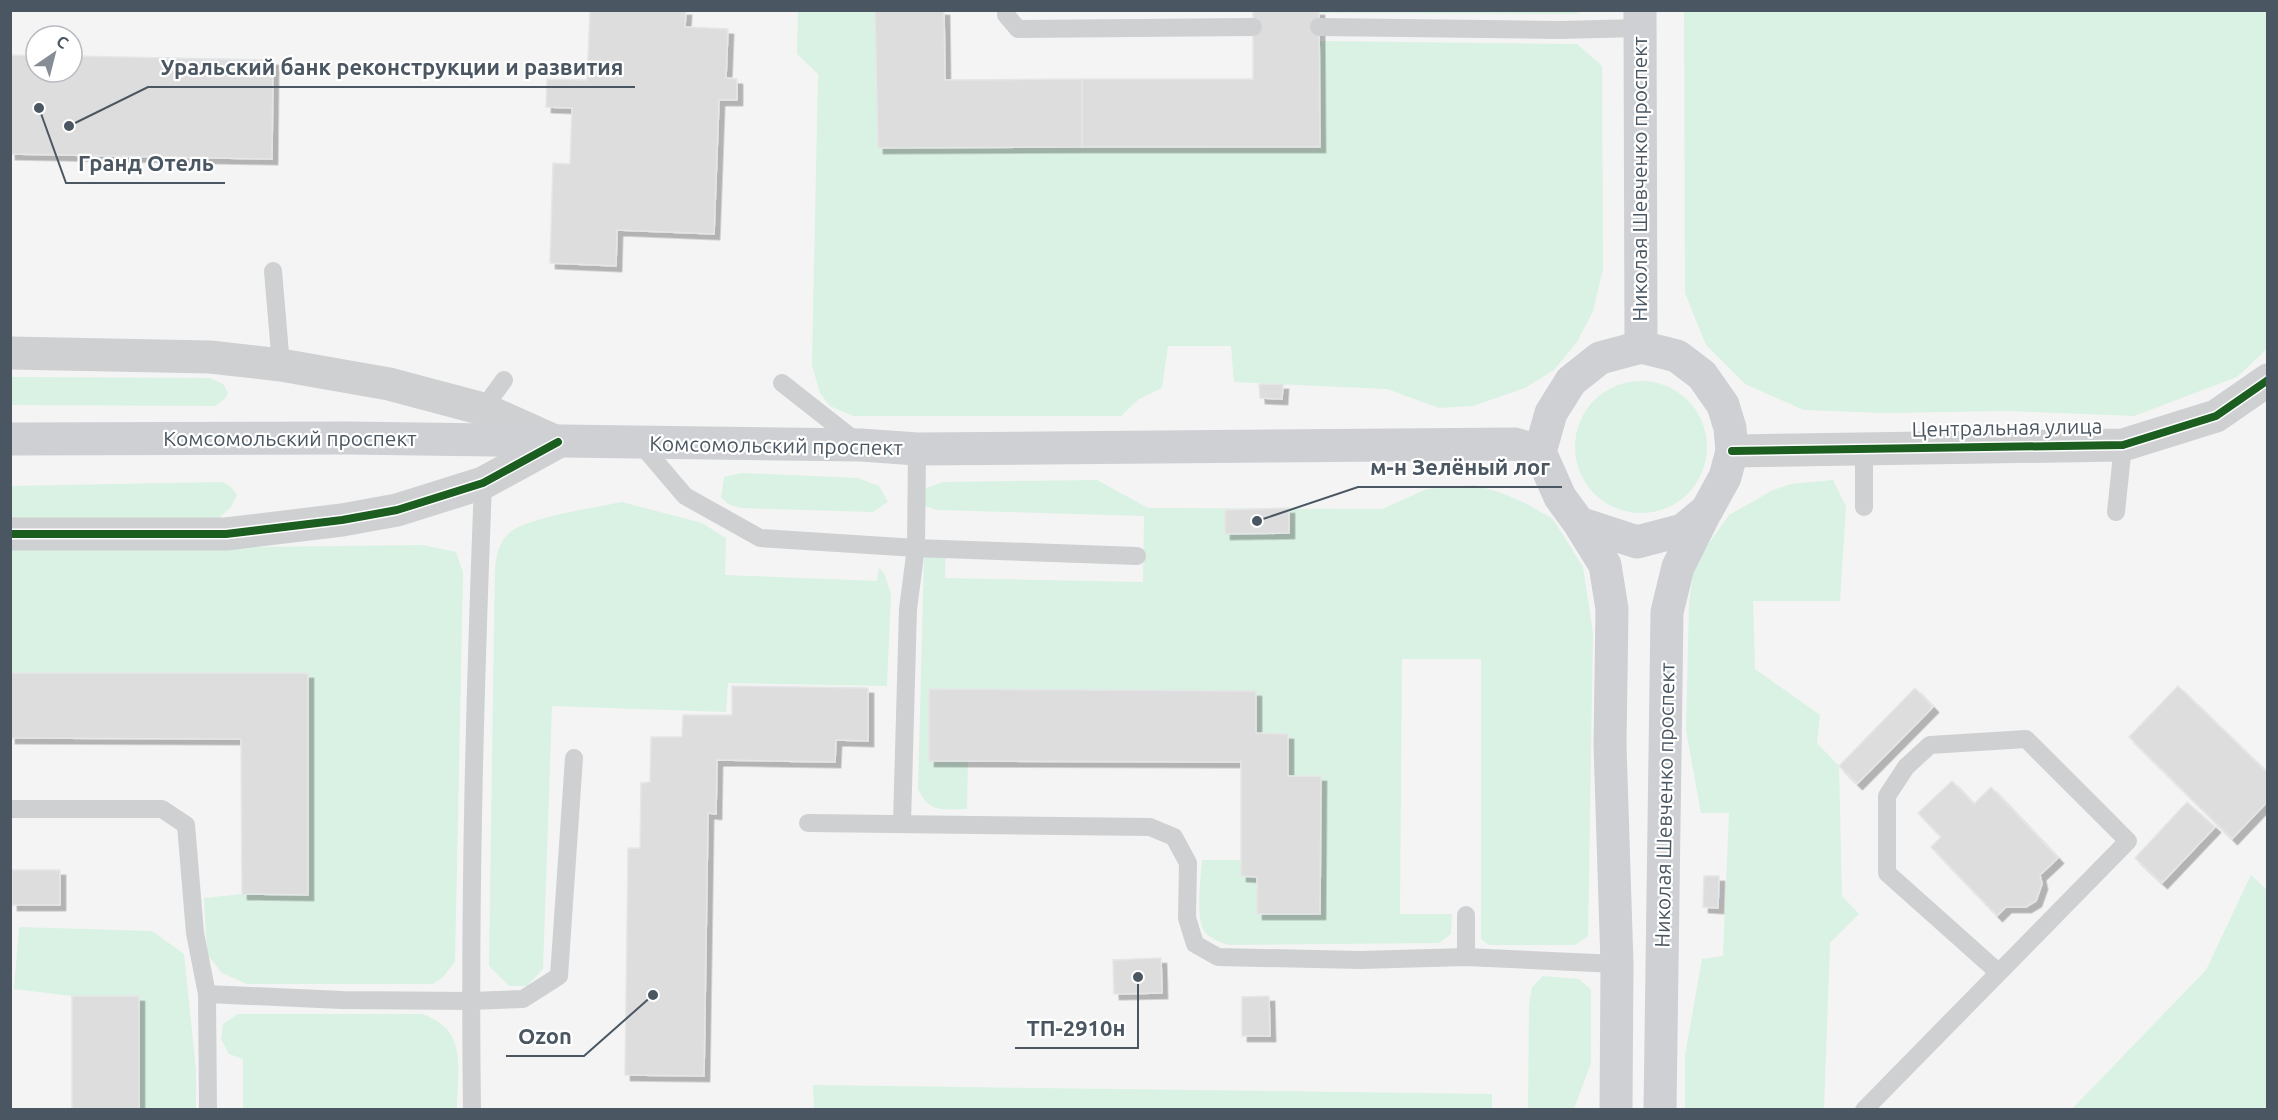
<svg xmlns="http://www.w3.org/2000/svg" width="2278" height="1120" viewBox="0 0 2278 1120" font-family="Ubuntu,sans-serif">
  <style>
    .green { fill: #d9f2e3 }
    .building { fill: #ddddde; stroke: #e5e6e7; stroke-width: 1.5; filter: url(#shadow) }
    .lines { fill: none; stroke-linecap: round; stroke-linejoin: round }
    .service { stroke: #ced0d2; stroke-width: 18 }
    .tertiary { stroke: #ced0d2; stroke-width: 33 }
    .secondary { stroke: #ced0d4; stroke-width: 33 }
    .cycleway-casing { stroke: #fff; stroke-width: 11 }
    .cycleway { stroke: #1b5e20; stroke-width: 8 }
    .labels { text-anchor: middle; stroke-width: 4.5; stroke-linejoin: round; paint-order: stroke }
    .street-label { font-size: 21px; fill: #4a5661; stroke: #fff }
    .leader { fill: none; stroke: #4a5661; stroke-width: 2 }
    .callout-dot { fill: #4a5661; stroke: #fff; stroke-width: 2 }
    .callout-label { font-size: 22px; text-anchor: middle; font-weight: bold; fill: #4a5661; stroke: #fff; stroke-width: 4.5; stroke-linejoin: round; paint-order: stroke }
  </style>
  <defs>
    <filter id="shadow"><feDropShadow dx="5.5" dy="5.5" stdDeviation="0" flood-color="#0004"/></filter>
  </defs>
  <rect width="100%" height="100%" fill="#f4f4f4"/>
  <!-- green -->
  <path class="green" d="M 798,11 L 875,11 L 878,148 L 1319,147 L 1319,41 L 1577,44 L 1602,66 L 1603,269 L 1593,311 L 1577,342 L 1554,370 L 1525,388 L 1473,406 L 1439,408 L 1387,389 L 1234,382 L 1231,346 L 1168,346 L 1162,388 L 1139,399 L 1121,416 L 853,416 L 830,406 L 820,393 L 812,365 L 818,74 L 797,54 Z
    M 1319,11 L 1319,10 L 1584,11 L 1576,14 L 1319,13 Z
    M 1684,11 L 2267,11 L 2267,349 L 2237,377 L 2134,416 L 2007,411 L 1885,413 L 1804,410 L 1745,384 L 1706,345 L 1685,293 Z
    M 11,377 L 210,378 L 223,384 L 228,393 L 225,399 L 215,406 L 11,405 Z
    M1575 447a66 66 0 1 1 132 0a66 66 0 1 1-132 0Z
    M 742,473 L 858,478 L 879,486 L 888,502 L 873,512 L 741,508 L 728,504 L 721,497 L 724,477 Z
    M 1097,480 L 1148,508 L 1382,509 L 1427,489 L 1474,485 L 1502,493 L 1527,504 L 1553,519 L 1583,567 L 1593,633 L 1588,936 L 1575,945 L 1489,945 L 1481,939 L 1481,659 L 1402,659 L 1400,914 L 1452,914 L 1451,934 L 1439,943 L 1229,945 C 1220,942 1210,939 1204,931 C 1195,916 1201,877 1202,860 L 1241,860 L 1241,876 L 1257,877 L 1258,914 L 1320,914 L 1321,776 L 1288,776 L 1256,733 L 1256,691 L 929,690 L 929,760 L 968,761 L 967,809 C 943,809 930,814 918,789 L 924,560 L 928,552 L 946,543 L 945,578 L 1143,582 L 1144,516 L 937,510 L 921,505 L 924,489 L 943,482 Z
    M 1833,480 L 1846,507 L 1840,601 L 1753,601 L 1755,669 L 1820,715 L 1817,743 L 1839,766 L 1842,896 L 1859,914 L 1830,943 L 1824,1109 L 1685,1110 L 1685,1055 L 1702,959 L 1723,956 L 1729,813 L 1701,813 L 1686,730 L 1689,602 L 1695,563 L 1729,515 L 1773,490 L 1791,484 Z
    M 223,482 L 232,488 L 237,495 L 231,507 L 218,519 L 11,519 L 10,486 Z
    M 622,502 L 702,523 L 726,538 L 725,575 L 877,581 L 879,568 L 884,573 L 891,594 L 887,686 L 728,683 L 726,712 L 552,706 L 543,969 L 527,986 L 509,986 L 489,966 L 495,567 C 497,553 499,543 509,533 C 525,518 598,507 622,502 Z
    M 423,545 L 456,552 L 463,573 L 455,962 L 443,977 L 433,984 L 247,984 L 222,973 L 207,954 L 204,898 L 242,894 L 308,894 L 308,673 L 11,673 L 10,550 Z
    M 2251,875 L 2267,890 L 2267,1109 L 2072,1109 L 2206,970 Z
    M 19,927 L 152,931 L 184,954 L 196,1070 L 196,1109 L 139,1109 L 139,996 L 72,996 L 14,989 Z
    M 1543,976 L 1579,979 L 1591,990 L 1591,1063 L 1574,1109 L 1528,1109 L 1529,1005 L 1532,987 Z
    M 238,1014 L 422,1014 C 469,1030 457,1068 457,1109 L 243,1109 L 243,1059 L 229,1054 L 221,1039 L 223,1024 Z
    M 813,1085 L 1492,1094 L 1492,1109 L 814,1110 Z"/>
  <!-- building -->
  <path class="building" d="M 590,10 L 686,10 L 685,27 L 728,29 L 726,78 L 737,79 L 737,100 L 719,100 L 714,234 L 617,230 L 616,266 L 550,263 L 553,163 L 570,164 L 572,108 L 546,107 L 547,79 L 587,80 Z
    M 875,10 L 944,10 L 945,80 L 1082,79 L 1082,147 L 878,148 Z
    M 1253,10 L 1319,10 L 1320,147 L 1082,147 L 1082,79 L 1253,79 Z
    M 10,55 L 36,56 L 36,72 L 72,72 L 72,56 L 273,60 L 272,159 L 10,154 Z
    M 1259,384 L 1283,384 L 1282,399 L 1260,398 Z
    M 1289,508 L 1289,533 L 1225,534 L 1225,510 Z
    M 10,673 L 308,673 L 308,895 L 242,894 L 241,739 L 10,738 Z
    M 732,686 L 868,688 L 868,741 L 836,740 L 835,762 L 717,760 L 716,814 L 708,813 L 704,1076 L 625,1075 L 628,848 L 640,848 L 641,783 L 650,782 L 651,737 L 682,737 L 683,715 L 732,715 Z
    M 2178,686 L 2268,773 L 2268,801 L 2232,839 L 2129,737 Z
    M 1915,688 L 1933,707 L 1857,784 L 1839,766 Z
    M 929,689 L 1256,691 L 1256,733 L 1288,734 L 1288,776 L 1321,776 L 1320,914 L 1257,914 L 1257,877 L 1241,876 L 1241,762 L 929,761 Z
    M 1952,781 L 1974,804 L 1991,787 L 2058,858 L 2040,875 L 2042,884 L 2036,901 L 2026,907 L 2006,907 L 1997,916 L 1931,847 L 1941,837 L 1918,813 Z
    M 2187,802 L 2215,827 L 2162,883 L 2135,858 Z
    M 12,870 L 60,870 L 60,905 L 12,905 Z
    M 1704,876 L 1719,876 L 1718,908 L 1703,907 Z
    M 1161,958 L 1162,993 L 1114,994 L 1113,960 Z
    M 72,996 L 139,996 L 139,1110 L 72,1110 Z
    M 1269,996 L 1270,1036 L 1242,1036 L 1242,997 Z"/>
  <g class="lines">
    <!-- service -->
    <path class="service" d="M 1006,10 L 1006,15 L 1018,29 L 1253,27
      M 1319,27 L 1559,30 L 1640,28
      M 273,271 L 281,365
      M 782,383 L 857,442
      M 483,409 L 504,380
      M 639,442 L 685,496 L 760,538 L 916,548 L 1137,556
      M 1864,507 L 1864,449
      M 2116,512 L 2123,445
      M 10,809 L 162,809 L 186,825 L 195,933 L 207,994 L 208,1110
      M 808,823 L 1150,827 L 1174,837 L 1188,863 L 1187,918 L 1195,944 L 1218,957 L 1360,960 L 1466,957 L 1617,964
      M 902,823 L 908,609 L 916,548 L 917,449
      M 1466,957 L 1466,915
      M 207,994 L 342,1000 L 470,1001 L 523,999 L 559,976 L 574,758
      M 472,1110 C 469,901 475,692 483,483
      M 1864,1110 L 2128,841 L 2026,739 L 1930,745 L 1906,767 L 1887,796 L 1887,873 L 1998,972"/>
    <!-- tertiary -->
    <path class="tertiary" d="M 10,353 L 210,357 L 281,365 L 389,384 L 483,409 L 557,442
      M 1732,451 L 2123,445 L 2216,416 L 2268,380
      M 10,534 L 226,534 L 342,520 L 397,510 L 483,483 L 558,442"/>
    <!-- secondary -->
    <path class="secondary" d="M 1640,10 L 1641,347
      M 10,439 L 346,438 L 861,445 L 917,449 L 1515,444 L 1540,452
      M 1579,523 L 1637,542 L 1683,530 L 1707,510 L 1725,477 L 1732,451 L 1730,428 L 1723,405 L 1702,375 L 1677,356 L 1641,347 L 1600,358 L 1571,381 L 1551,413 L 1540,452 L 1560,497 L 1579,523 L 1605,565 L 1612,609 L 1610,745 L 1617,964 L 1616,1110
      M 1660,1110 L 1667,612 L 1678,567 L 1705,513"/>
    <!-- cycleway casing -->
    <g class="cycleway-casing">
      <path id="cycleway" d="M 1732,451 L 2123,445 L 2216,416 L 2268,380
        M 10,534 L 226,534 L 342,520 L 397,510 L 483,483 L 558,442"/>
    </g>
    <!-- cycleway -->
    <use href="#cycleway" class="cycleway"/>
  </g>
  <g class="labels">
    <!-- street labels -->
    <g class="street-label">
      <text transform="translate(1640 179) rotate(-90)" y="7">Николая Шевченко проспект</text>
      <text transform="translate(2007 428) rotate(-1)" y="7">Центральная улица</text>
      <text x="290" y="446">Комсомольский проспект</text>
      <text transform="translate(776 446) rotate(1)" y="7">Комсомольский проспект</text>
      <text transform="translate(1665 805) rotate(-89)" y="7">Николая Шевченко проспект</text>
    </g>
  </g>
  <!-- callouts -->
  <path class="leader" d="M69 126L148 87H635M39 108L66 183H225M1257 521L1358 487H1562M1138 977L1138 1048H1015M653 995L584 1056H506"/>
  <g class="callout-dot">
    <circle cx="69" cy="126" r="6"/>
    <circle cx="39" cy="108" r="6"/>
    <circle cx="1257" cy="521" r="6"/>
    <circle cx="1138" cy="977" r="6"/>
    <circle cx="653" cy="995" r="6"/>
  </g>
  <g class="callout-label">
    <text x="392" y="75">Уральский банк реконструкции и развития</text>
    <text x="146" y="171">Гранд Отель</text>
    <text x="1460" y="475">м-н Зелёный лог</text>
    <text x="1076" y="1036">ТП-2910н</text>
    <text x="545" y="1044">Ozon</text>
  </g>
  <!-- border -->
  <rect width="2278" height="1120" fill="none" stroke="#4a5661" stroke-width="24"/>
  <!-- north arrow -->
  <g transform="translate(54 54) rotate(35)"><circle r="28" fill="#ffffff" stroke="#b7bbc0" stroke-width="1.5"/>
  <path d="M0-4.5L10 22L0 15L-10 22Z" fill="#868d94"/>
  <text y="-9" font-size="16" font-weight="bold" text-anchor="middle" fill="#4a5661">С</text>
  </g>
</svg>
